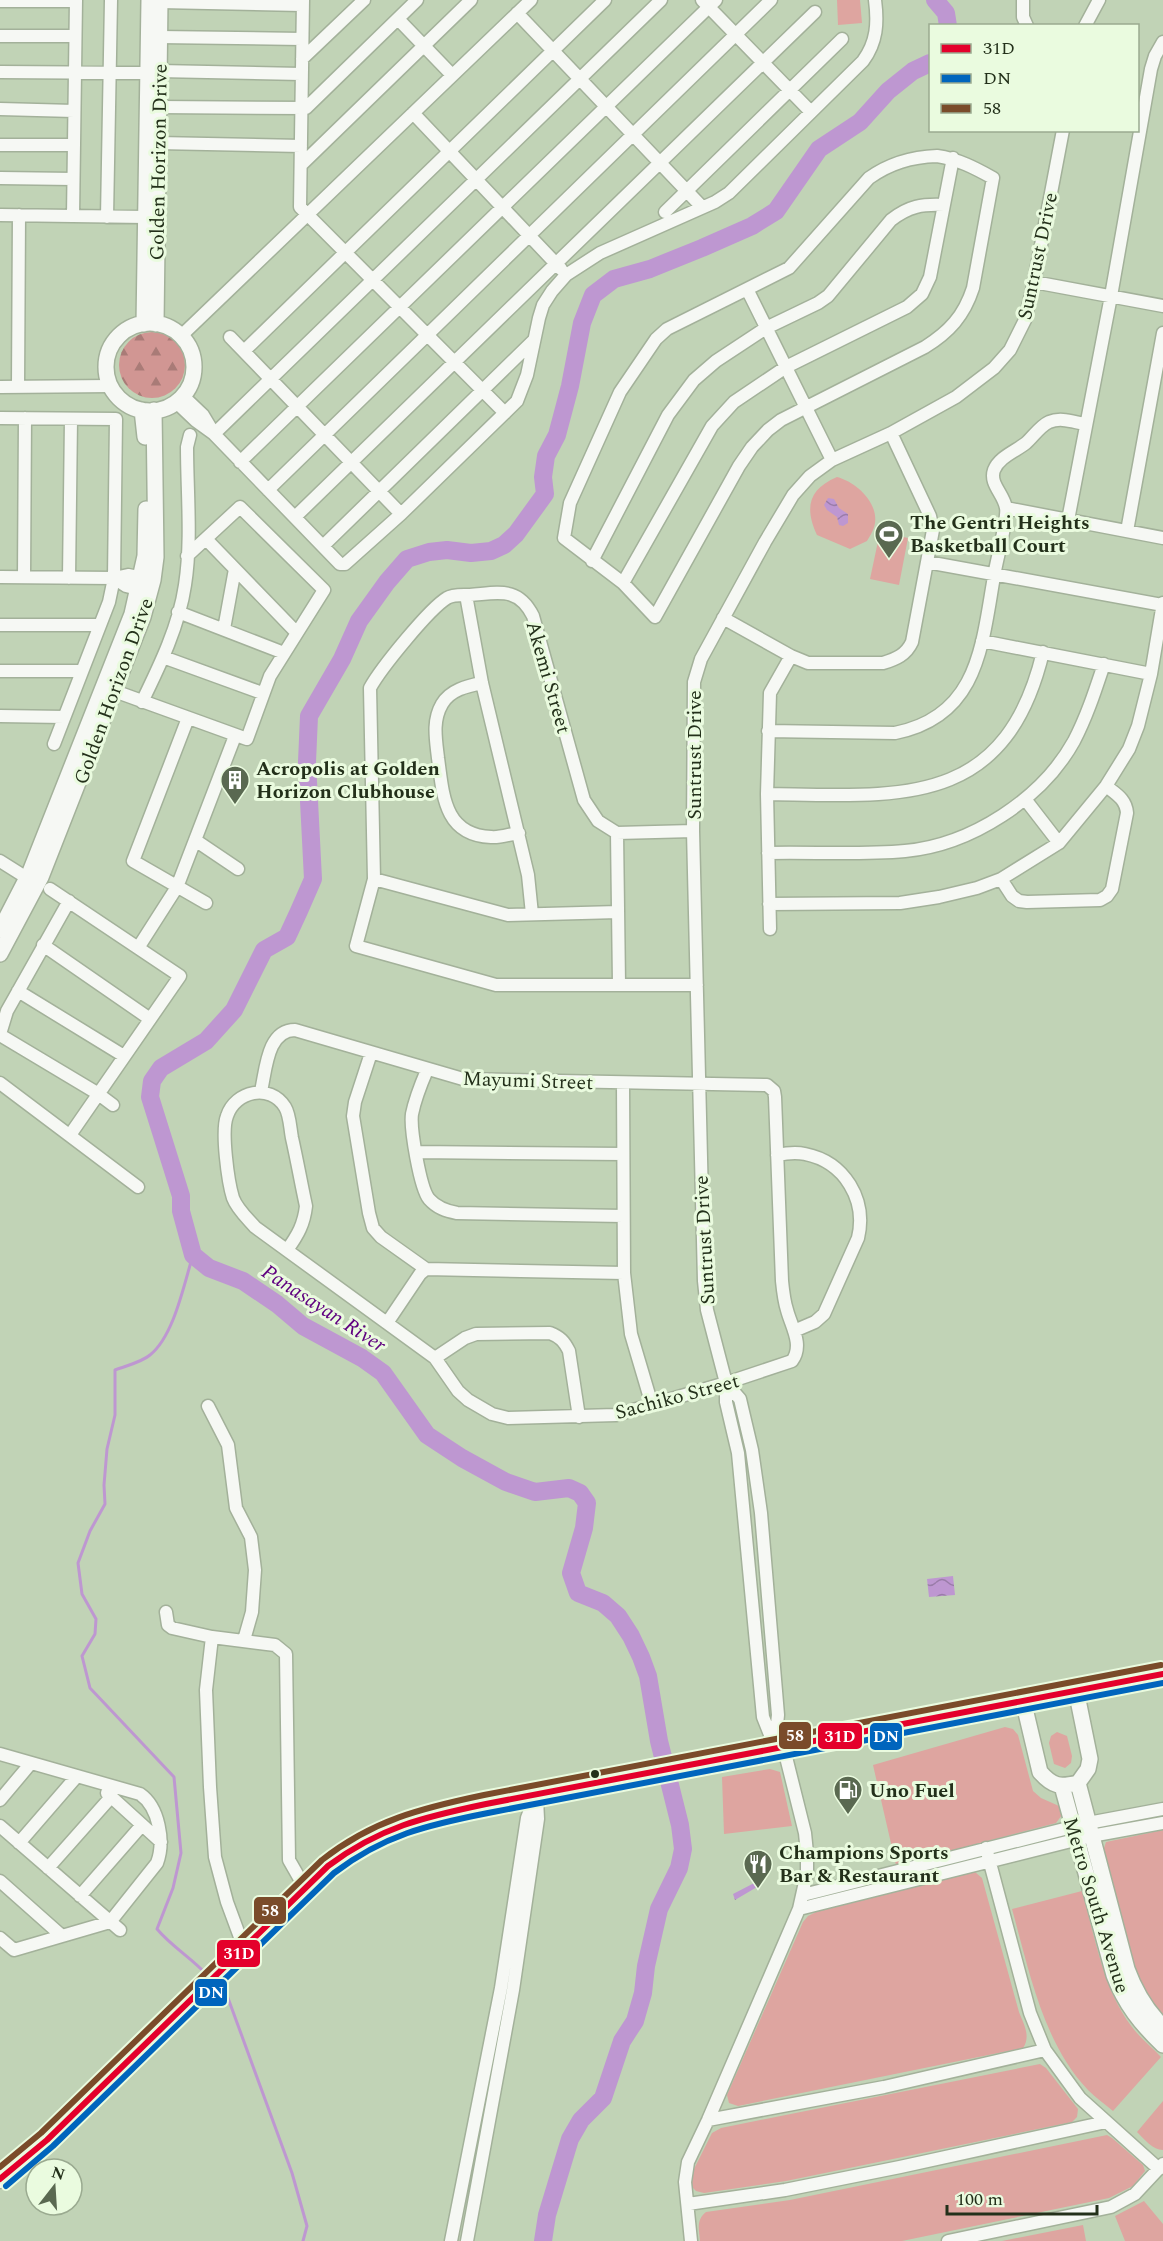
<svg xmlns="http://www.w3.org/2000/svg" width="1163" height="2241" viewBox="0 0 1163 2241" font-family="Spectral,serif">
  <style>
    .green { fill: #dea5a0 }
    .forest { fill: url(#forest-firs) }
    .water { fill: url(#water-waves) }
    .lines { fill: none; stroke-linecap: round; stroke-linejoin: round }
    .stream { stroke: #be97d1; stroke-width: 3 }
    .river { stroke: #be97d1; stroke-width: 18 }
    .minor-casing { stroke: #a3b19a; stroke-width: 15 }
    .tertiary-casing { stroke: #a3b19a; stroke-width: 18 }
    .primary-casing { stroke: #a3b19a; stroke-width: 21 }
    .minor { stroke: #f6f8f4; stroke-width: 12 }
    .tertiary { stroke: #f6f8f4; stroke-width: 15 }
    .primary { stroke: #f6f8f4; stroke-width: 18 }
    .bus-1-casing { stroke: #eafbdf; stroke-width: 10 }
    .bus-2-casing { stroke: #eafbdf; stroke-width: 10 }
    .bus-3-casing { stroke: #eafbdf; stroke-width: 10 }
    .bus-1 { stroke: #e4002b; stroke-width: 6 }
    .bus-2 { stroke: #0065bd; stroke-width: 6 }
    .bus-3 { stroke: #7a4b2a; stroke-width: 6 }
    .bus-dot { fill: #23301a; stroke: #eafbdf; stroke-width: 2 }
    .labels { text-anchor: middle; stroke-width: 6; stroke-linejoin: round; paint-order: stroke }
    .street-label { font-size: 20px; fill: #23301a; stroke: #eafbdf }
    .poi-label { font-size: 20px; font-weight: bold; fill: #23301a; stroke: #eafbdf; text-anchor: start }
    .water-label { font-size: 21px; font-style: italic; fill: #600380; stroke: #eafbdf }
    .line-badge { stroke: #eafbdf; stroke-width: 2 }
    .badge-label { font-size: 16px; text-anchor: middle; font-weight: bold; fill: #fff }
  </style>
  <defs>
    <pattern id="forest-firs" width="22" height="20" patternUnits="userSpaceOnUse" patternTransform="scale(1.5)"><rect width="22" height="20" fill="#d19693"/><path d="M5 1l3.5 6h-7zM16 11l3.5 6h-7z" fill="#a97b77"/></pattern>
    <pattern id="water-waves" width="16" height="10" patternUnits="userSpaceOnUse" patternTransform="scale(1.5)"><rect width="16" height="10" fill="#be97d1"/><path d="M0 5q4-4 8 0t8 0" fill="none" stroke="#9a7ca9"/></pattern>
  </defs>
  <rect width="100%" height="100%" fill="#c1d3b6"/>
  <!-- green -->
  <path class="green" d="M 837,0 L 860,0 L 862,23 L 838,25 Z
    M 837,477 C 856,482 878,502 875,523 C 874,530 870,536 867,541 L 850,549 L 817,535 C 804,507 809,489 837,477 Z
    M 880,532 L 908,538 L 899,585 L 870,579 Z
    M 1005,1727 L 1013,1729 L 1018,1735 L 1033,1791 L 1041,1798 L 1059,1806 L 1062,1815 L 1056,1823 L 896,1865 L 873,1765 Z
    M 1057,1732 L 1067,1736 L 1072,1756 L 1071,1763 L 1065,1768 L 1054,1764 L 1049,1743 L 1051,1736 Z
    M 770,1769 L 780,1772 L 792,1826 L 724,1834 L 722,1777 Z
    M 1163,1830 L 1163,2017 L 1147,1998 L 1133,1967 L 1103,1851 L 1106,1842 Z
    M 975,1872 L 982,1878 L 1019,2012 C 1024,2025 1031,2036 1023,2048 L 738,2106 L 729,2103 L 727,2095 L 803,1922 L 808,1916 L 816,1912 Z
    M 1082,1891 C 1095,1936 1103,1989 1132,2027 C 1140,2038 1152,2047 1161,2057 L 1113,2111 C 1105,2104 1096,2098 1088,2090 C 1043,2043 1029,1970 1012,1909 Z
    M 1040,2064 L 1046,2068 L 1078,2109 L 1077,2117 L 1072,2122 L 786,2181 L 704,2193 L 696,2191 L 692,2187 L 692,2173 L 712,2133 L 721,2128 Z
    M 1163,2101 L 1163,2150 C 1153,2150 1144,2139 1137,2132 Z
    M 1107,2135 L 1112,2138 L 1143,2165 L 1145,2171 L 1133,2186 L 1109,2198 L 902,2241 L 700,2241 C 699,2229 696,2220 706,2212 L 790,2200 Z
    M 1144,2201 L 1163,2224 L 1163,2241 L 1125,2241 L 1115,2216 Z
    M 1083,2225 L 1086,2241 L 1002,2241 Z"/>
  <!-- forest -->
  <path class="forest" d="M119 365a33 33 0 1 1 66 0a33 33 0 1 1-66 0Z"/>
  <!-- water -->
  <path class="water" d="M 828,498 L 834,499 L 839,508 L 848,514 L 848,523 L 843,526 L 839,525 L 837,517 L 827,510 L 824,505 Z
    M 953,1576 L 955,1595 L 929,1597 L 927,1579 Z
    M 760,1880 L 757,1887 L 735,1900 L 733,1894 Z"/>
  <g class="lines">
    <!-- stream -->
    <path class="stream" d="M 193,1255 C 184,1284 174,1336 150,1355 C 142,1362 126,1366 115,1370 L 115,1415 L 107,1449 L 104,1485 L 105,1504 L 90,1531 L 78,1563 L 82,1594 L 96,1619 L 95,1634 L 82,1656 L 90,1688 L 174,1777 L 181,1853 L 173,1888 L 157,1929 C 172,1947 192,1958 208,1976
      M 217,1985 L 228,1998 L 292,2173 L 307,2226 L 303,2241"/>
    <!-- river -->
    <path class="river" d="M 935,0 L 946,13 L 948,26
      M 543,2241 L 547,2215 L 570,2139 L 581,2120 L 603,2098 L 622,2041 L 635,2021 L 643,1993 L 646,1966 L 659,1909 L 679,1868 L 683,1849 L 680,1825 L 659,1741 L 648,1676 L 641,1657 L 631,1636 L 618,1616 L 603,1603 L 578,1593 L 571,1573 L 584,1528 L 587,1503 L 580,1493 L 569,1488 L 535,1492 L 506,1482 L 462,1458 L 427,1435 L 383,1373 L 362,1358 L 303,1326 L 277,1304 L 243,1281 L 209,1268 L 193,1255 L 181,1211 L 181,1196 L 150,1097 L 152,1081 L 161,1068 L 206,1041 L 234,1010 L 264,950 L 287,937 L 299,911 L 313,879 L 307,762 L 309,716 L 342,659 L 359,621 L 387,582 L 407,559 L 429,552 L 447,550 L 471,553 L 491,551 L 504,545 L 516,534 L 545,494 L 543,477 L 546,456 L 557,435 L 570,386 L 582,323 L 593,295 L 614,279 L 650,269 L 702,248 L 752,226 L 776,211 L 819,149 L 860,122 L 888,91 L 913,71 L 930,63"/>
    <!-- minor casing -->
    <g class="minor-casing">
      <path id="minor" d="M 303,0 L 300,207 L 505,413
        M 702,0 L 811,112
        M 1023,0 L 1023,17 L 1027,26
        M 0,1 L 76,1
        M 160,2 L 302,5
        M 517,13 L 702,207
        M 398,19 L 452,75
        M 1085,26 L 1099,0
        M 0,36 L 75,36
        M 159,37 L 302,39
        M 302,59 L 364,0
        M 159,71 L 301,74
        M 0,72 L 141,73
        M 159,107 L 306,108 L 417,0
        M 0,109 L 74,111
        M 413,113 L 561,269
        M 158,143 L 301,146
        M 0,145 L 74,145
        M 937,156 C 958,159 975,168 993,178 L 973,288 C 964,316 949,332 925,347 L 781,420 L 768,430 L 752,447 L 739,466 L 655,617 L 623,583 L 564,538 L 570,503 L 620,392 L 656,339 L 667,329 L 789,268 L 869,178 C 890,163 911,157 937,156 Z
        M 301,165 L 471,0
        M 0,178 L 73,179
        M 665,212 L 842,39
        M 0,215 L 146,217
        M 73,216 L 76,0
        M 107,217 L 111,0
        M 1034,282 L 1163,306
        M 747,289 L 832,460
        M 181,336 L 531,0
        M 230,337 L 401,514
        M 244,351 L 605,0
        M 0,387 L 111,386
        M 18,387 L 19,215
        M 183,396 L 203,415 L 212,430
        M 176,402 L 196,421 L 214,434 L 340,564 L 345,564 L 401,514 L 517,401 L 527,375 L 539,318 L 543,305 L 552,291 L 566,275 L 600,253 L 715,202 L 729,193 L 863,61 C 877,42 878,23 875,0
        M 0,418 L 116,419 L 114,578 L 109,602 L 54,744
        M 214,434 L 661,0
        M 240,462 L 716,0
        M 268,490 L 771,0
        M 1006,508 L 1163,538
        M 295,517 L 815,12
        M 1068,520 L 1111,296 L 1151,69 L 1155,56 L 1163,42
        M 1127,531 L 1163,333
        M 206,539 L 297,633
        M 323,546 L 534,340
        M 592,561 L 668,415 L 694,380 L 716,361 L 766,328 L 818,303 L 828,296 L 891,220 C 909,206 922,204 944,205
        M 927,562 L 1163,605
        M 0,577 L 114,578 L 128,575 L 148,579
        M 24,577 L 25,418
        M 69,578 L 71,419
        M 114,578 L 126,586 L 146,591
        M 623,583 L 712,426 L 734,402 L 786,367 L 907,307 L 922,294 L 930,277 L 953,158
        M 466,595 L 482,683 L 528,875 L 532,914
        M 178,612 L 284,653
        M 723,618 L 791,656 L 808,663 L 883,663 C 896,659 906,655 912,642 L 933,530 L 930,516 L 891,433
        M 0,625 L 99,625
        M 224,629 L 235,569
        M 982,641 L 1151,674
        M 163,657 L 262,693
        M 0,671 L 82,671
        M 482,683 C 467,686 450,690 442,704 C 432,721 436,740 438,758 C 443,795 444,835 491,837 C 500,838 510,834 519,833
        M 106,688 L 247,739 L 270,676 L 324,590 L 240,507 L 187,556
        M 142,702 C 160,665 179,626 185,585 C 192,540 187,492 187,447 L 190,435
        M 0,716 L 64,717
        M 188,718 L 133,861 L 206,903
        M 768,731 L 895,733 C 981,716 982,641 995,571 C 997,559 1008,517 1006,508 C 1004,494 989,484 994,470 C 999,457 1016,451 1026,443 C 1033,437 1040,426 1049,422 C 1061,417 1073,422 1085,424
        M 767,794 C 899,796 1005,810 1043,652
        M 1025,799 L 1059,843
        M 693,831 L 617,833 L 598,821 L 584,800 L 533,616 C 518,586 498,593 470,595 C 463,595 453,594 447,598 C 429,609 381,668 370,688 L 374,879 L 356,946 L 496,985 L 697,985
        M 617,833 L 619,984
        M 195,840 L 238,869
        M 768,853 C 812,852 861,855 905,851 C 971,845 1042,799 1074,741 C 1087,716 1095,691 1104,664
        M 0,861 L 27,878
        M 374,879 L 508,915 L 618,912
        M 1001,879 L 1012,896 L 1019,901 L 1027,902 L 1100,900 L 1107,896 L 1112,889 L 1127,813 C 1126,799 1116,794 1106,786
        M 50,889 L 180,976 L 70,1135
        M 769,904 L 900,903 L 939,897 L 977,888 L 1001,879 L 1059,843 L 1106,786 L 1129,749 L 1138,726 L 1151,674 L 1163,603
        M 770,929 L 767,794 L 770,693 L 791,656
        M 43,945 L 150,1019
        M 138,948 L 177,887 L 235,736
        M 18,991 L 124,1056
        M 0,1034 L 7,1011 L 69,901
        M 0,1035 L 97,1093 L 113,1105
        M 371,1053 L 355,1102 L 353,1116 L 369,1213 L 373,1228 L 381,1237 L 426,1269
        M 427,1070 C 421,1084 415,1099 412,1114 C 410,1128 420,1188 429,1199 C 437,1208 446,1211 457,1213 L 623,1216
        M 0,1083 L 138,1187
        M 623,1083 L 624,1273 L 631,1334 L 652,1405
        M 261,1091 C 266,1070 267,1030 295,1030 L 463,1079 L 767,1085 L 774,1091 L 775,1097 L 782,1281 C 783,1291 784,1301 787,1310 C 791,1326 804,1345 792,1361 L 726,1383 L 616,1415 L 508,1418 L 492,1414 L 468,1400 L 458,1391 L 435,1358 L 255,1227 C 248,1219 237,1209 233,1198 C 228,1182 221,1131 227,1116 C 235,1091 270,1083 285,1107 C 290,1115 290,1128 292,1138 C 297,1160 301,1183 306,1206 C 304,1224 298,1235 287,1250
        M 416,1152 L 623,1154
        M 777,1155 C 787,1153 796,1152 805,1154 C 845,1162 867,1200 858,1238 L 824,1314 L 815,1322 L 794,1331
        M 387,1323 L 420,1274 L 426,1269 L 624,1273
        M 435,1358 L 465,1338 L 476,1334 L 550,1333 C 560,1337 564,1341 569,1351 L 579,1417
        M 726,1383 L 740,1399 L 752,1450 L 761,1513 L 778,1715 L 775,1743
        M 208,1406 L 228,1445 L 236,1508 L 251,1537 L 255,1570 L 252,1612 L 244,1640
        M 166,1612 L 168,1625 L 172,1628 L 212,1637
        M 775,1747 L 763,1717 L 738,1453 L 726,1402 L 726,1383 L 707,1310 L 704,1281 L 693,831 L 694,682 L 701,659 L 765,542 L 793,495 L 810,476 L 832,460 L 891,433 L 956,397 L 994,368 L 1010,350 L 1025,320 L 1034,282 L 1063,130
        M 0,1754 L 140,1794 C 159,1807 165,1842 157,1863 L 110,1922 L 14,1950 L 0,1938
        M 107,1793 L 161,1842
        M 0,1800 L 31,1763
        M 0,1826 L 120,1930
        M 19,1843 L 77,1776
        M 986,1848 L 1030,2013 L 1045,2050 L 1080,2098 L 1159,2169
        M 48,1868 L 111,1797
        M 0,1881 L 62,1936
        M 803,1895 L 1088,1823 L 1163,1809
        M 80,1896 L 142,1825
        M 799,1909 L 1091,1836 L 1163,1823
        M 244,1948 L 227,1902 L 215,1857 L 210,1787 L 206,1690 L 212,1637 L 275,1645 L 286,1654 L 289,1860 L 305,1888
        M 708,2120 L 884,2087 L 1045,2050
        M 688,2204 L 785,2190 L 900,2167 L 1106,2122
        M 451,2241 L 501,1988 L 527,1818 L 536,1795
        M 467,2241 L 513,1990 L 538,1819 L 537,1799
        M 691,2241 L 685,2182 L 688,2162 L 708,2120 L 799,1909 L 807,1873 L 807,1853 L 805,1833 L 783,1745
        M 948,2241 L 1111,2207 L 1135,2194 L 1163,2164"/>
    </g>
    <!-- tertiary casing -->
    <g class="tertiary-casing">
      <path id="tertiary" d="M106 367a44 44 0 1 1 88 0a44 44 0 1 1-88 0Z
        M 144,324 L 149,0
        M 156,324 L 160,0
        M 142,410 L 145,437
        M 0,930 L 30,872 L 132,614 L 145,556 L 146,509
        M 0,954 L 41,877 L 143,617 L 153,580 L 156,557 L 154,410
        M 1023,1700 L 1040,1772 C 1053,1787 1060,1787 1078,1783 L 1088,1769 L 1090,1759 L 1076,1690
        M 1078,1783 L 1127,1969 C 1135,1991 1146,2010 1163,2027
        M 1062,1786 L 1114,1975 C 1125,2004 1141,2024 1163,2045"/>
    </g>
    <!-- primary casing -->
    <g class="primary-casing">
      <path id="primary" d="M 0,2179 L 47,2140 L 328,1866 C 379,1824 423,1817 486,1804 C 535,1794 584,1787 633,1776 C 809,1740 986,1706 1163,1674"/>
    </g>
    <!-- minor -->
    <use href="#minor" class="minor"/>
    <!-- tertiary -->
    <use href="#tertiary" class="tertiary"/>
    <!-- primary -->
    <use href="#primary" class="primary"/>
    <!-- bus-1 casing -->
    <g class="bus-1-casing">
      <path id="bus-1" d="M 0,2179 L 47,2140 L 328,1866 C 380,1827 424,1817 486,1804 L 1163,1674"/>
    </g>
    <!-- bus-2 casing -->
    <g class="bus-2-casing">
      <path id="bus-2" d="M 6,2186 L 53,2146 L 334,1873 C 384,1835 427,1825 488,1813 L 1163,1683"/>
    </g>
    <!-- bus-3 casing -->
    <g class="bus-3-casing">
      <path id="bus-3" d="M 0,2167 L 41,2133 L 322,1860 C 373,1820 422,1808 484,1795 L 1161,1665"/>
    </g>
    <!-- bus-1 -->
    <use href="#bus-1" class="bus-1"/>
    <!-- bus-2 -->
    <use href="#bus-2" class="bus-2"/>
    <!-- bus-3 -->
    <use href="#bus-3" class="bus-3"/>
  </g>
  <!-- icons -->
  <defs>
    <g id="stadium-pin" transform="scale(1.5)"><path d="M0 17L-7.5 6A9.5 9.5 0 1 1 7.5 6Z" fill="#5a6951" stroke="#eafbdf"/><path d="M0-5a6.5 5 0 1 0 0 10a6.5 5 0 1 0 0-10ZM-3.5-1.8h7v3.6h-7Z" fill="#fff"/></g>
    <g id="building-pin" transform="scale(1.5)"><path d="M0 17L-7.5 6A9.5 9.5 0 1 1 7.5 6Z" fill="#5a6951" stroke="#eafbdf"/><path d="M-4-6H4V6H1V3H-1V6H-4ZM-2.5-4.3h1.7v1.8h-1.7ZM.8-4.3h1.7v1.8H.8ZM-2.5-1h1.7V.8h-1.7ZM.8-1h1.7V.8H.8Z" fill="#fff"/></g>
    <g id="fuel-pin" transform="scale(1.5)"><path d="M0 17L-7.5 6A9.5 9.5 0 1 1 7.5 6Z" fill="#5a6951" stroke="#eafbdf"/><path d="M-5.5-6h7V0h2V4h1.3V-2.5L3-4.5l.8-.8L6-3V5H2.5V1h-1V6h-7ZM-4.2-4.7v3.2H.2V-4.7Z" fill="#fff"/></g>
    <g id="restaurant-pin" transform="scale(1.5)"><path d="M0 17L-7.5 6A9.5 9.5 0 1 1 7.5 6Z" fill="#5a6951" stroke="#eafbdf"/><path d="M-5-6h1v4h1v-4h1v4h1v-4h1v5L-1.5 .5V6h-2V.5L-5-1ZM5-6V6H3V1.5H1.5Q1.5-4 5-6Z" fill="#fff"/></g>
  </defs>
  <g fill-rule="evenodd">
    <use href="#stadium-pin" x="889" y="534"/>
    <use href="#building-pin" x="235" y="780"/>
    <use href="#fuel-pin" x="848" y="1790"/>
    <use href="#restaurant-pin" x="758" y="1864"/>
  </g>
  <!-- markers -->
  <circle class="bus-dot" cx="595" cy="1774" r="5"/>
  <g class="labels">
    <!-- street labels -->
    <g class="street-label">
      <text transform="translate(158 162) rotate(-89)" y="7">Golden Horizon Drive</text>
      <text transform="translate(1037 256) rotate(-78)" y="7">Suntrust Drive</text>
      <text transform="translate(549 677) rotate(74)" y="7">Akemi Street</text>
      <text transform="translate(113 691) rotate(-70)" y="7">Golden Horizon Drive</text>
      <text transform="translate(694 755) rotate(-90)" y="7">Suntrust Drive</text>
      <text transform="translate(528 1080) rotate(2)" y="7">Mayumi Street</text>
      <text transform="translate(704 1240) rotate(-93)" y="7">Suntrust Drive</text>
      <text transform="translate(677 1396) rotate(-15)" y="7">Sachiko Street</text>
      <text transform="translate(1097 1905) rotate(73)" y="7">Metro South Avenue</text>
    </g>
    <!-- poi labels -->
    <g class="poi-label">
      <text x="910" y="529">The Gentri Heights<tspan x="910" dy="23">Basketball Court</tspan></text>
      <text x="256" y="775">Acropolis at Golden<tspan x="256" dy="23">Horizon Clubhouse</tspan></text>
      <text x="869" y="1797">Uno Fuel</text>
      <text x="779" y="1859">Champions Sports<tspan x="779" dy="23">Bar &amp; Restaurant</tspan></text>
    </g>
    <!-- water labels -->
    <g class="water-label">
      <text transform="translate(324 1308) rotate(33)" y="7">Panasayan River</text>
    </g>
  </g>
  <g class="line-badge">
    <rect x="778" y="1721" width="34" height="29" rx="6" fill="#7a4b2a"/>
    <rect x="817" y="1722" width="46" height="28" rx="6" fill="#e4002b"/>
    <rect x="869" y="1722" width="34" height="29" rx="6" fill="#0065bd"/>
    <rect x="253" y="1896" width="34" height="29" rx="6" fill="#7a4b2a"/>
    <rect x="216" y="1939" width="45" height="29" rx="6" fill="#e4002b"/>
    <rect x="194" y="1978" width="34" height="29" rx="6" fill="#0065bd"/>
  </g>
  <g class="badge-label">
    <text x="795" y="1741">58</text>
    <text x="840" y="1742">31D</text>
    <text x="886" y="1742">DN</text>
    <text x="270" y="1916">58</text>
    <text x="239" y="1959">31D</text>
    <text x="211" y="1998">DN</text>
  </g>
  <!-- legend -->
  <rect x="929" y="24" width="210" height="108" fill="#eafbdf" stroke="#9aaa90" stroke-width="1.5"/>
  <rect x="941" y="44" width="30" height="9" fill="#e4002b" stroke="#9aaa90" stroke-width="1.5"/>
  <text x="983" y="54" font-size="18" fill="#23301a">31D</text>
  <rect x="941" y="74" width="30" height="9" fill="#0065bd" stroke="#9aaa90" stroke-width="1.5"/>
  <text x="983" y="84" font-size="18" fill="#23301a">DN</text>
  <rect x="941" y="104" width="30" height="9" fill="#7a4b2a" stroke="#9aaa90" stroke-width="1.5"/>
  <text x="983" y="114" font-size="18" fill="#23301a">58</text>
  <!-- north arrow -->
  <g transform="translate(54 2187) rotate(17)"><circle r="28" fill="#eafbdf" stroke="#9aaa90" stroke-width="1.5"/>
  <path d="M0-4.5L10 22L0 15L-10 22Z" fill="#5a6951"/>
  <text y="-9" font-size="16" font-weight="bold" text-anchor="middle" fill="#23301a">N</text>
  </g>
  <!-- scale -->
  <path d="M947 2205v9h150v-9" fill="none" stroke="#23301a" stroke-width="3"/>
  <text x="956" y="2205" font-size="18" fill="#23301a" stroke="#eafbdf" stroke-width="4.5" paint-order="stroke">100 m</text>
</svg>
